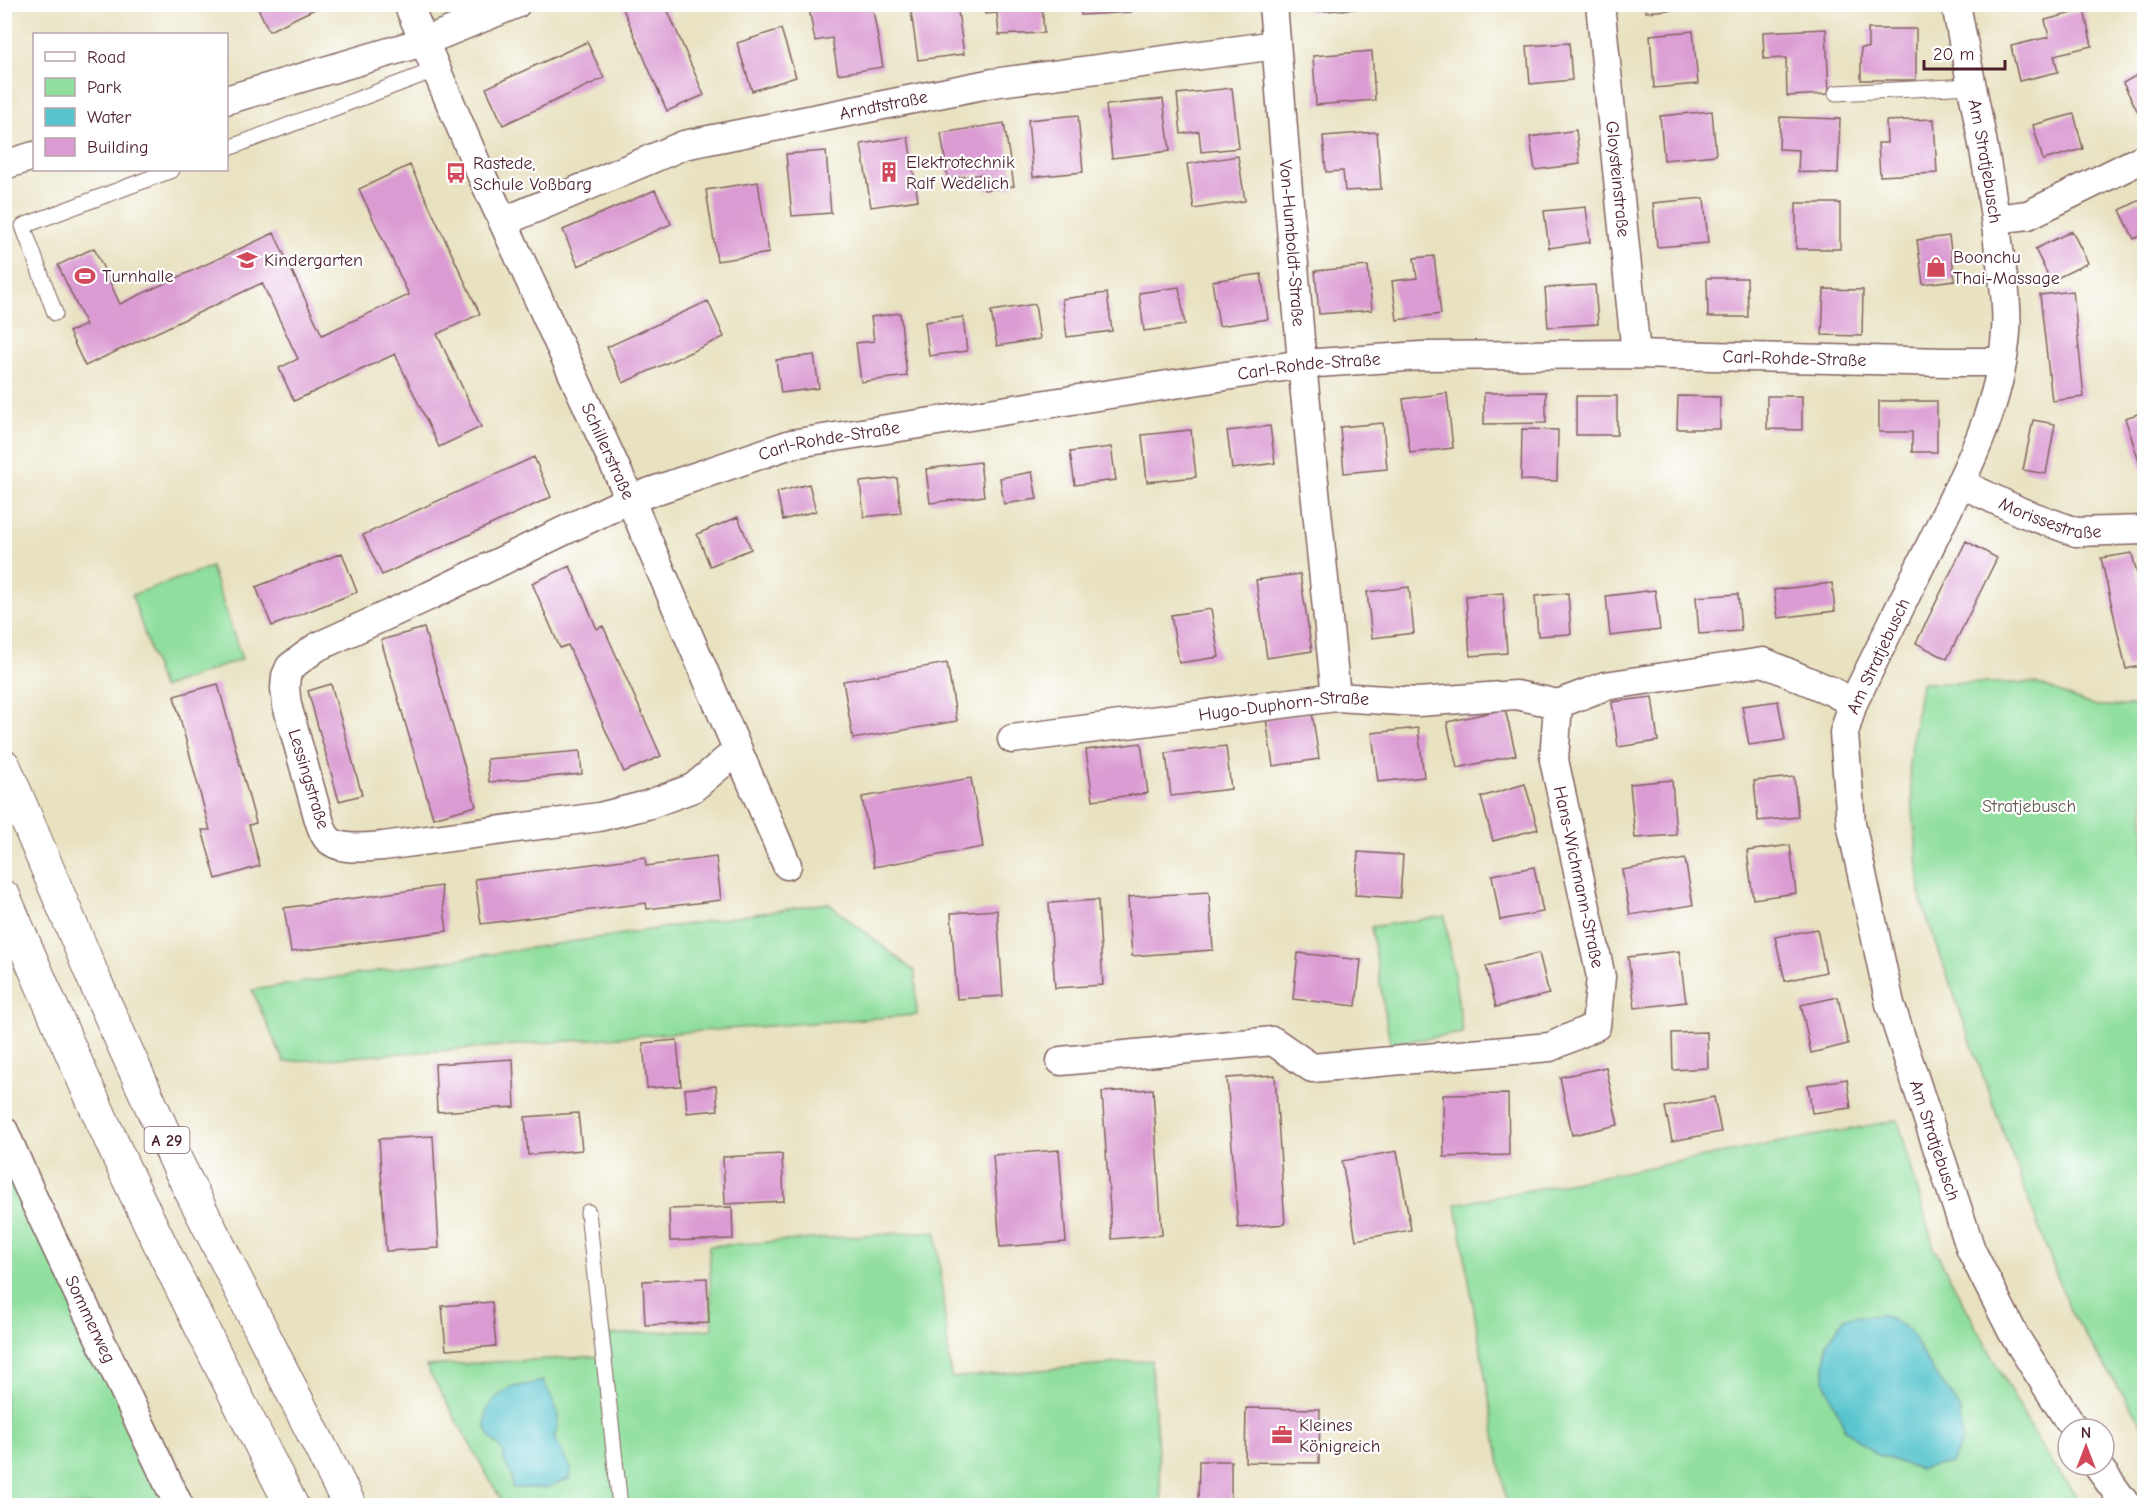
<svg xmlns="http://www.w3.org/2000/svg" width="2149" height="1510" viewBox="0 0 2149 1510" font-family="'Comic Neue',sans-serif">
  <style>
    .green { fill: #90df9e; stroke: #6d7f64; stroke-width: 1.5; fill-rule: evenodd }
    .water { fill: #57c4ce; stroke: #50727c; stroke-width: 1.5 }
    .building { fill: #db9cd3 }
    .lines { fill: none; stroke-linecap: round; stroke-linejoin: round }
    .lane-casing { stroke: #816360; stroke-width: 17 }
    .street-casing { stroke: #816360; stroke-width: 31 }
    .highway-casing { stroke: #816360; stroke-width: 35 }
    .lane { stroke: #fff; stroke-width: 15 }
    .street { stroke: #fff; stroke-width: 28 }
    .highway { stroke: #fff; stroke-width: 33 }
    .labels { text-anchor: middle; stroke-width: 4.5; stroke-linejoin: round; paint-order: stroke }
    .shield { fill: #fff; stroke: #80626b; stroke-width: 1.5 }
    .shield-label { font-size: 16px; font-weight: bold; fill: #4a1f2b }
    .street-label { font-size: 18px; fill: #4a1f2b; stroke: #fff }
    .poi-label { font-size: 18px; fill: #4a1f2b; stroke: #fff; text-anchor: start }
    .park-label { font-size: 18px; fill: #5f594e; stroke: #fff }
  </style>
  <rect width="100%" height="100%" fill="#fff"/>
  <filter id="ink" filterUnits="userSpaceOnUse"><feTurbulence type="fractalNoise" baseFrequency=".0167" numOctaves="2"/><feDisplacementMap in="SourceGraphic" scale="12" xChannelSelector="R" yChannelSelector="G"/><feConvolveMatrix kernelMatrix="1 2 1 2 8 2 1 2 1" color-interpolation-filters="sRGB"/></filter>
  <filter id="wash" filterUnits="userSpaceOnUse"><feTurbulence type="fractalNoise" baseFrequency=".008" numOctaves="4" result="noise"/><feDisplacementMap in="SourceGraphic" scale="24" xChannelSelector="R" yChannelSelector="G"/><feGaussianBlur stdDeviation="1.35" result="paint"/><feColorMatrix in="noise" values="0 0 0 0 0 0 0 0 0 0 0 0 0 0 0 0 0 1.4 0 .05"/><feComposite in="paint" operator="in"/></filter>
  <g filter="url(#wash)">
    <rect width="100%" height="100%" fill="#e8e2c1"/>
    <!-- green -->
    <path class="green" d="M 211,567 L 242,659 L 162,688 L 132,595 Z
      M 1921,683 L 2036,683 L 2094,706 L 2144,706 L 2144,1428 L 2070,1311 L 1990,1096 L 1921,901 L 1909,764 Z
      M 828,903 L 915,972 L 917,1015 L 284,1062 L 252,990 Z
      M 1445,916 L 1463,1033 L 1390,1044 L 1371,927 Z
      M 1898,1120 L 1934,1248 L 2039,1444 L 2083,1505 L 1507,1505 L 1456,1204 Z
      M 4,1144 L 172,1505 L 5,1505 Z
      M 936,1231 L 951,1378 L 1151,1360 L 1162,1505 L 504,1505 L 426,1366 L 604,1356 L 606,1335 L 712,1329 L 709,1246 ZM 551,1398 C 560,1412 559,1424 554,1438 L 570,1478 C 561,1481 551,1486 542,1488 C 520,1491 507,1470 503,1451 Z"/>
    <!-- water -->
    <path class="water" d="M 1884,1315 L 1909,1330 L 1935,1374 L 1951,1394 L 1960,1412 L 1962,1442 L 1952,1463 L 1919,1469 L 1875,1454 L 1845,1429 L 1824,1381 L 1827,1343 L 1845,1317 Z
      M 543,1381 C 554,1404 564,1412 554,1438 L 571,1469 L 570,1478 L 545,1488 L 512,1488 L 512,1476 L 505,1463 L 503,1451 L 491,1438 L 485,1426 L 487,1409 L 498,1396 L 510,1388 Z"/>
    <g id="blocks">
      <!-- building -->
      <path class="building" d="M 256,4 L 325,4 L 269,31 Z
        M 621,4 L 665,4 L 704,95 L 667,111 Z
        M 829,4 L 872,4 L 883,67 L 838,74 L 832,38 L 815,41 L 809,8 Z
        M 910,4 L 957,4 L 964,54 L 918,60 Z
        M 985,4 L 1042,4 L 1044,33 L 999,35 L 997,13 L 985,14 Z
        M 1080,4 L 1130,4 L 1131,12 L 1081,15 Z
        M 1308,4 L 1356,4 L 1356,9 L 1308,12 Z
        M 1519,4 L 1548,4 L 1549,6 L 1519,9 Z
        M 1646,4 L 1690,4 L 1691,8 L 1646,12 Z
        M 1999,4 L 2025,4 L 2025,6 L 2000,10 Z
        M 1164,5 L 1207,5 L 1207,6 L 1164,9 Z
        M 2084,10 L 2092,46 L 2054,55 L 2058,72 L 2019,81 L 2011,46 L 2049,37 L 2045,20 Z
        M 781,29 L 796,77 L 752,91 L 737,43 Z
        M 1826,29 L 1829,94 L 1787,96 L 1786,58 L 1764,59 L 1763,32 Z
        M 1868,29 L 1916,29 L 1916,80 L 1861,80 L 1861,48 L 1868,48 Z
        M 1693,31 L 1698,84 L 1654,88 L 1650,35 Z
        M 587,42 L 604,78 L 503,125 L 486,88 Z
        M 1569,43 L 1572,80 L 1530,84 L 1527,46 Z
        M 1372,51 L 1375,100 L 1316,105 L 1313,56 Z
        M 2144,71 L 2144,121 L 2143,122 L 2123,83 Z
        M 1232,88 L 1239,148 L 1201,152 L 1199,131 L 1181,134 L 1177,94 Z
        M 1163,99 L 1170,151 L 1112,158 L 1106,105 Z
        M 1712,111 L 1716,155 L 1664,160 L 1660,116 Z
        M 2074,114 L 2083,149 L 2043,160 L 2033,125 Z
        M 1078,115 L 1083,172 L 1033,177 L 1028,120 Z
        M 1780,117 L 1840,119 L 1838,173 L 1798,172 L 1799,150 L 1779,149 Z
        M 1934,119 L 1937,173 L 1880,176 L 1878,143 L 1887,143 L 1886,121 Z
        M 1004,123 L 1014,186 L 984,190 L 981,174 L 948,179 L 941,133 Z
        M 1576,130 L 1580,164 L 1535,170 L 1530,137 Z
        M 1377,132 L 1381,189 L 1345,191 L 1343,171 L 1326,172 L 1323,136 Z
        M 908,137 L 918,200 L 871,207 L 861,144 Z
        M 826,151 L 831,213 L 792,216 L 786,154 Z
        M 1238,156 L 1245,201 L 1194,209 L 1187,164 Z
        M 410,165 L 480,314 L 437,334 L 481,427 L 439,447 L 395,354 L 294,401 L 279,368 L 298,359 L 262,283 L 85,366 L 69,332 L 86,325 L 58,265 L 94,248 L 120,304 L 274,233 L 322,335 L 409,295 L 359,189 Z
        M 758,182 L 769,253 L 717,261 L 706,190 Z
        M 655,190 L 671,224 L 578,266 L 563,230 Z
        M 1704,198 L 1708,243 L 1657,247 L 1653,203 Z
        M 2144,198 L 2144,234 L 2134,239 L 2120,210 Z
        M 1796,203 L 1840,203 L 1840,249 L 1796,249 Z
        M 1586,207 L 1590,242 L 1549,248 L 1544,211 Z
        M 2072,231 L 2088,263 L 2051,281 L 2035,249 Z
        M 1949,236 L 1955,280 L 1923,284 L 1917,240 Z
        M 1434,256 L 1441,314 L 1397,320 L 1392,281 L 1417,278 L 1414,258 Z
        M 1368,266 L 1372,310 L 1319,314 L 1315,271 Z
        M 1261,274 L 1268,319 L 1219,326 L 1212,281 Z
        M 1707,278 L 1747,278 L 1748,317 L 1708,317 Z
        M 1595,285 L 1598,324 L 1548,327 L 1545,288 Z
        M 1179,287 L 1185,325 L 1144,331 L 1139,293 Z
        M 1824,289 L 1863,290 L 1862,336 L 1822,335 Z
        M 2073,291 L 2084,397 L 2052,401 L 2040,295 Z
        M 1107,293 L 1112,331 L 1067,337 L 1062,299 Z
        M 708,301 L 724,337 L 623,383 L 607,347 Z
        M 1035,304 L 1040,339 L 997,346 L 991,311 Z
        M 900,313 L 907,376 L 861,382 L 856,343 L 874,341 L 871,317 Z
        M 963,317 L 967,351 L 929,356 L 925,322 Z
        M 814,355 L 819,388 L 781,393 L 776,360 Z
        M 1546,392 L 1546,423 L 1484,424 L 1484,393 Z
        M 1447,393 L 1453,448 L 1410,453 L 1403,399 Z
        M 1576,396 L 1617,396 L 1617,435 L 1576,435 Z
        M 1678,396 L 1720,397 L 1720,429 L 1677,429 Z
        M 1767,396 L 1802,396 L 1802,430 L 1767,429 Z
        M 1879,401 L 1937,401 L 1937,452 L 1912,452 L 1912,432 L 1879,432 Z
        M 2144,412 L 2144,477 L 2125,418 Z
        M 2033,420 L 2055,424 L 2046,474 L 2023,470 Z
        M 1383,423 L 1387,469 L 1344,473 L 1340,427 Z
        M 1270,426 L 1275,463 L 1232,469 L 1227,431 Z
        M 1522,429 L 1558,430 L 1557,481 L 1521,480 Z
        M 1191,430 L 1196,477 L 1147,482 L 1142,435 Z
        M 1111,447 L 1116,480 L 1075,485 L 1070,452 Z
        M 534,457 L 551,497 L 382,575 L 363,535 Z
        M 980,462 L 984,496 L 930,503 L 926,469 Z
        M 1032,472 L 1037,499 L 1004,504 L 1000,478 Z
        M 897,478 L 901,513 L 864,517 L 860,482 Z
        M 809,484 L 816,511 L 783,520 L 777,492 Z
        M 738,517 L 751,549 L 710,566 L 697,534 Z
        M 1966,541 L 1997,558 L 1947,659 L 1916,643 Z
        M 342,553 L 357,592 L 272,626 L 256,587 Z
        M 2132,553 L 2144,604 L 2144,665 L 2126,669 L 2101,558 Z
        M 570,566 L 597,629 L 603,626 L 661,756 L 624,772 L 568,645 L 560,648 L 532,583 Z
        M 1300,574 L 1312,651 L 1267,658 L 1256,580 Z
        M 1832,583 L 1835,611 L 1778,618 L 1774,590 Z
        M 1409,587 L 1414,633 L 1372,638 L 1367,592 Z
        M 1655,590 L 1660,630 L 1610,636 L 1606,596 Z
        M 1503,593 L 1507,653 L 1470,656 L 1466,596 Z
        M 1568,593 L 1571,634 L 1538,636 L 1535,596 Z
        M 1738,594 L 1741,631 L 1699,634 L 1696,597 Z
        M 1211,609 L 1219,657 L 1179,663 L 1171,615 Z
        M 424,628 L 476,806 L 433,818 L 381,640 Z
        M 947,663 L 957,721 L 853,739 L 843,681 Z
        M 218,684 L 256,823 L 249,825 L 260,866 L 216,879 L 202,830 L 210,830 L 174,696 Z
        M 331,684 L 362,795 L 339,801 L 308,691 Z
        M 1652,697 L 1658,741 L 1618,747 L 1612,702 Z
        M 1778,701 L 1785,740 L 1749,745 L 1742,706 Z
        M 1505,709 L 1516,755 L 1457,768 L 1447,722 Z
        M 1312,712 L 1319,759 L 1273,766 L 1266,719 Z
        M 1418,728 L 1424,777 L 1378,782 L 1372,733 Z
        M 1141,743 L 1148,793 L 1093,800 L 1086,750 Z
        M 1226,746 L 1231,789 L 1171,796 L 1166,753 Z
        M 580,751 L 582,774 L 489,782 L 487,759 Z
        M 1794,777 L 1798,817 L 1758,821 L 1754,781 Z
        M 971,778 L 983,847 L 874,867 L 862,797 Z
        M 1672,780 L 1676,835 L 1635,838 L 1630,784 Z
        M 1525,784 L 1538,829 L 1493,841 L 1481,797 Z
        M 1790,845 L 1796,893 L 1753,899 L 1747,851 Z
        M 1358,852 L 1403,855 L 1400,898 L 1355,895 Z
        M 645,857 L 646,866 L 716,857 L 721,900 L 647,909 L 646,903 L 481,924 L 475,879 Z
        M 1685,859 L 1693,905 L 1630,915 L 1622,870 Z
        M 1534,867 L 1543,912 L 1500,920 L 1492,875 Z
        M 441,886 L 447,931 L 291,952 L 284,908 Z
        M 1209,892 L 1213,950 L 1132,956 L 1128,897 Z
        M 1098,900 L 1103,985 L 1055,988 L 1049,903 Z
        M 997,910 L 1003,996 L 957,999 L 951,913 Z
        M 1817,929 L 1826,972 L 1785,981 L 1775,937 Z
        M 1679,951 L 1686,1002 L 1635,1008 L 1628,957 Z
        M 1298,953 L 1361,960 L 1356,1006 L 1293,999 Z
        M 1539,953 L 1549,994 L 1496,1007 L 1486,966 Z
        M 1838,997 L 1848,1044 L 1811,1053 L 1801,1005 Z
        M 1707,1032 L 1708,1068 L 1673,1070 L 1672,1033 Z
        M 677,1040 L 681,1086 L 647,1088 L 643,1043 Z
        M 513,1059 L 515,1107 L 437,1112 L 435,1064 Z
        M 1606,1067 L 1618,1125 L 1572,1135 L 1560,1077 Z
        M 1275,1075 L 1285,1224 L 1238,1228 L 1227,1078 Z
        M 1847,1079 L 1851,1108 L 1812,1113 L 1808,1085 Z
        M 716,1086 L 718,1110 L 687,1113 L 685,1089 Z
        M 1153,1089 L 1162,1235 L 1112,1239 L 1102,1092 Z
        M 1508,1094 L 1509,1155 L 1444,1157 L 1443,1095 Z
        M 1714,1097 L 1721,1132 L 1672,1141 L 1665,1107 Z
        M 578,1113 L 582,1150 L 528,1155 L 525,1117 Z
        M 433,1136 L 439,1248 L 386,1251 L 379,1139 Z
        M 1059,1150 L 1066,1242 L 1000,1247 L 993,1155 Z
        M 1397,1151 L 1411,1230 L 1356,1240 L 1342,1161 Z
        M 782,1154 L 784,1201 L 725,1204 L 723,1157 Z
        M 732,1207 L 733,1239 L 670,1241 L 669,1209 Z
        M 707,1278 L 709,1323 L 645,1325 L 643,1281 Z
        M 492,1302 L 496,1346 L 446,1350 L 442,1306 Z
        M 1246,1408 L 1320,1409 L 1319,1463 L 1245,1462 Z
        M 1199,1461 L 1231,1461 L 1231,1506 L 1198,1506 Z"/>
    </g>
  </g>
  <g filter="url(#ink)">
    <use href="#blocks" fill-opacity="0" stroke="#816360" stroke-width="1.5"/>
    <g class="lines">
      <!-- lane casing -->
      <g class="lane-casing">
        <path id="lane" d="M 1836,93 L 1971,86
          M 226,149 L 435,70
          M 55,313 L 23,226 L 172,170
          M 588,1212 L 620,1506"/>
      </g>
      <!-- street casing -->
      <g class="street-casing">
        <g id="street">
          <path id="s1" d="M 408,4 L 477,165 L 630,499 L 787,865"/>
          <path id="s2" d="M 1273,4 L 1302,364 L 1336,697"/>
          <path id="s3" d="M 1600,4 L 1636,354"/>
          <path id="s4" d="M 1956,4 C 1971,86 1990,168 1999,250 C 2003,277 2008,305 2006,332 C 2001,406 1965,474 1933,540 C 1906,594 1880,649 1853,703 L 1844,733 L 1851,823 L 1890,1004 L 1971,1250 L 2014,1335 L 2074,1429"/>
          <path d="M 226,100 L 423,42 L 516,4"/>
          <path d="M 4,165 L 34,156"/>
          <path d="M 1996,219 L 2028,215 L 2144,158"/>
          <path id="s5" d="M 505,221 L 684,145 L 993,83 L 1276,45"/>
          <path id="s6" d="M 1960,483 L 2021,512 L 2076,532 L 2144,530"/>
          <path id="s7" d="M 1012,739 L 1336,697 L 1418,702 L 1516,695 L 1558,704"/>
          <path id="s8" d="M 738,750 L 693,788 L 647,805 L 599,817 L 383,846 C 367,847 339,852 327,838 C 323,833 321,826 319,820 L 287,705 L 285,688 L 286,676 L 290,667 L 317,647 L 429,596 L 630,499 L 791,444 L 1302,364 L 1421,356 L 1636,354 L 1945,362 L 2002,362"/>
          <path d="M 1061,1061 L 1273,1041 L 1312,1068 L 1550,1047 L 1596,1026 L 1601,977 L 1554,760 L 1558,704 L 1605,686 L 1763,662 L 1831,691 L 1853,703"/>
          <path id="s9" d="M 4,1131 L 34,1200 L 179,1506"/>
          <path d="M 2097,1465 L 2127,1506"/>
        </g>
      </g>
      <!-- highway casing -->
      <g class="highway-casing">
        <path id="highway" d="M 4,766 L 97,986 L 179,1167 L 350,1506
          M 4,897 C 46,995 88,1092 133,1188 C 184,1295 238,1400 292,1506"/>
      </g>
      <!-- lane -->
      <use href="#lane" class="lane"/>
      <!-- street -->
      <use href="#street" class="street"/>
      <!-- highway -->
      <use href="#highway" class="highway"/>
    </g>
  </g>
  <!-- icons -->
  <defs>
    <g id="building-bare" transform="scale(1.62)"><path d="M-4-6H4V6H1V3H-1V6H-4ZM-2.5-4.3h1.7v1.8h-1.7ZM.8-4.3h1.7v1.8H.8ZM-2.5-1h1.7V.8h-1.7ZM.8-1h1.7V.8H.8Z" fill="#d1495b" stroke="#fff" stroke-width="2.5" paint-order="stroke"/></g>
    <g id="bus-bare" transform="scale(1.62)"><path d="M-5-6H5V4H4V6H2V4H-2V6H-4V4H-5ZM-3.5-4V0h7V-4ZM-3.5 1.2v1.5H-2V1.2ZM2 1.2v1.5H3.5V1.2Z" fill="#d1495b" stroke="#fff" stroke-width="2.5" paint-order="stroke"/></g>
    <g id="school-bare" transform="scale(1.62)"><path d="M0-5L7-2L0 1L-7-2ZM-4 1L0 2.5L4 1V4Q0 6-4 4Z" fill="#d1495b" stroke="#fff" stroke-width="2.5" paint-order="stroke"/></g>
    <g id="shop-bare" transform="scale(1.62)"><path d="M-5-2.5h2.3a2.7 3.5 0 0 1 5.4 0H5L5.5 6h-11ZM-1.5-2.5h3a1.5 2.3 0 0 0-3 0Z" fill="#d1495b" stroke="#fff" stroke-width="2.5" paint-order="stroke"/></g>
    <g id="stadium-bare" transform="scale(1.62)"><path d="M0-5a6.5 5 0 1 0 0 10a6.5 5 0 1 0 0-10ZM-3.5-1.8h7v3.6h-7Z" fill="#d1495b" stroke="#fff" stroke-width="2.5" paint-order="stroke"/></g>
    <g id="office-bare" transform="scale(1.62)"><path d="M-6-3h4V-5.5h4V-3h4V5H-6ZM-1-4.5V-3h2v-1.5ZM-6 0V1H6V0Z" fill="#d1495b" stroke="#fff" stroke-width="2.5" paint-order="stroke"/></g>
  </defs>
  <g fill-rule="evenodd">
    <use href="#building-bare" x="889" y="172"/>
    <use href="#bus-bare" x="456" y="173"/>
    <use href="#school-bare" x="247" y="260"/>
    <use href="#shop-bare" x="1936" y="267"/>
    <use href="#stadium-bare" x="85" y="276"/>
    <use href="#office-bare" x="1282" y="1435"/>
  </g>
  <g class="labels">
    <!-- shield labels -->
    <rect class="shield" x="144.5" y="1127" width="45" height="26" rx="4.5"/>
    <g class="shield-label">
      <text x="167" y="1146">A 29</text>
    </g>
    <!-- street labels -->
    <g class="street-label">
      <text dy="6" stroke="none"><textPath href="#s5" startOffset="398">Arndtstraße</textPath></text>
      <text dy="6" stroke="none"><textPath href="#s4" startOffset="160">Am Stratjebusch</textPath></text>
      <text dy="6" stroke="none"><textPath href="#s3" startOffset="176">Gloysteinstraße</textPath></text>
      <text dy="6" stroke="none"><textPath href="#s2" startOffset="240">Von-Humboldt-Straße</textPath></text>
      <text dy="6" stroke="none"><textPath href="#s8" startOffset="2172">Carl-Rohde-Straße</textPath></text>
      <text dy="6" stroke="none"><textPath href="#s8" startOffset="1686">Carl-Rohde-Straße</textPath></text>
      <text dy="6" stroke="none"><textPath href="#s8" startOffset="1200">Carl-Rohde-Straße</textPath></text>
      <text dy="6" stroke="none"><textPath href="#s1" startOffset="490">Schillerstraße</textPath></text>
      <text dy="6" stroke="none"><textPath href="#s6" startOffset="98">Morissestraße</textPath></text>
      <text transform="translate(1878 656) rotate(-65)" y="6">Am Stratjebusch</text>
      <text dy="6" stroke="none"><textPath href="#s7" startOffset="274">Hugo-Duphorn-Straße</textPath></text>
      <text transform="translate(309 779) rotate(73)" y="6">Lessingstraße</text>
      <text transform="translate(1579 877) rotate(78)" y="6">Hans-Wichmann-Straße</text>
      <text dy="6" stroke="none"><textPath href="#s4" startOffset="1186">Am Stratjebusch</textPath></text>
      <text dy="6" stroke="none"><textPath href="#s9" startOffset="207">Sommerweg</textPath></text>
    </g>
    <!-- poi labels -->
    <g class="poi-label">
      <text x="906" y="168">Elektrotechnik<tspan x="906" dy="21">Ralf Wedelich</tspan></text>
      <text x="473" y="169">Rastede,<tspan x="473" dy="21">Schule Voßbarg</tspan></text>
      <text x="1953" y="263">Boonchu<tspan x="1953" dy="21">Thai-Massage</tspan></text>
      <text x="264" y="266">Kindergarten</text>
      <text x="102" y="282">Turnhalle</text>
      <text x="1299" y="1431">Kleines<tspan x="1299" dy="21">Königreich</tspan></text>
    </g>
    <!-- park labels -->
    <g class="park-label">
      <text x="2029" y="812">Stratjebusch</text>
    </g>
  </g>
  <!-- margin -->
  <rect width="2149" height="1510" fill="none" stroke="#fff" stroke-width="24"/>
  <!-- legend -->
  <rect x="33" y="33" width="195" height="138" fill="#ffffff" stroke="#b7a5aa" stroke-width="1.5"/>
  <rect x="45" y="52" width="30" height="9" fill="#ffffff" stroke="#b7a5aa" stroke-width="1.5"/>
  <text x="87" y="63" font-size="18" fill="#4a1f2b">Road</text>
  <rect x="45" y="78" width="30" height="18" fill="#90df9e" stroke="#b7a5aa" stroke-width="1.5"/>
  <text x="87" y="93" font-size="18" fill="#4a1f2b">Park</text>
  <rect x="45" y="108" width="30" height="18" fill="#57c4ce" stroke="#b7a5aa" stroke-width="1.5"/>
  <text x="87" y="123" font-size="18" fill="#4a1f2b">Water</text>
  <rect x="45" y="138" width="30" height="18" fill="#db9cd3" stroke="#b7a5aa" stroke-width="1.5"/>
  <text x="87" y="153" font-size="18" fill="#4a1f2b">Building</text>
  <!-- north arrow -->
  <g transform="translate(2086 1447)"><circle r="28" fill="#ffffff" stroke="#b7a5aa" stroke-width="1.5"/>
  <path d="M0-4.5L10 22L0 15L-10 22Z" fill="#d1495b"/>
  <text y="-9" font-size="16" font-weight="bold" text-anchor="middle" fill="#4a1f2b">N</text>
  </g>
  <!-- scale -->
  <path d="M1924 60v9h81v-9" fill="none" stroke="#4a1f2b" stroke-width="3"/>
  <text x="1933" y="60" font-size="18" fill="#4a1f2b" stroke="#ffffff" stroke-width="4.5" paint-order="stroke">20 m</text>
</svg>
